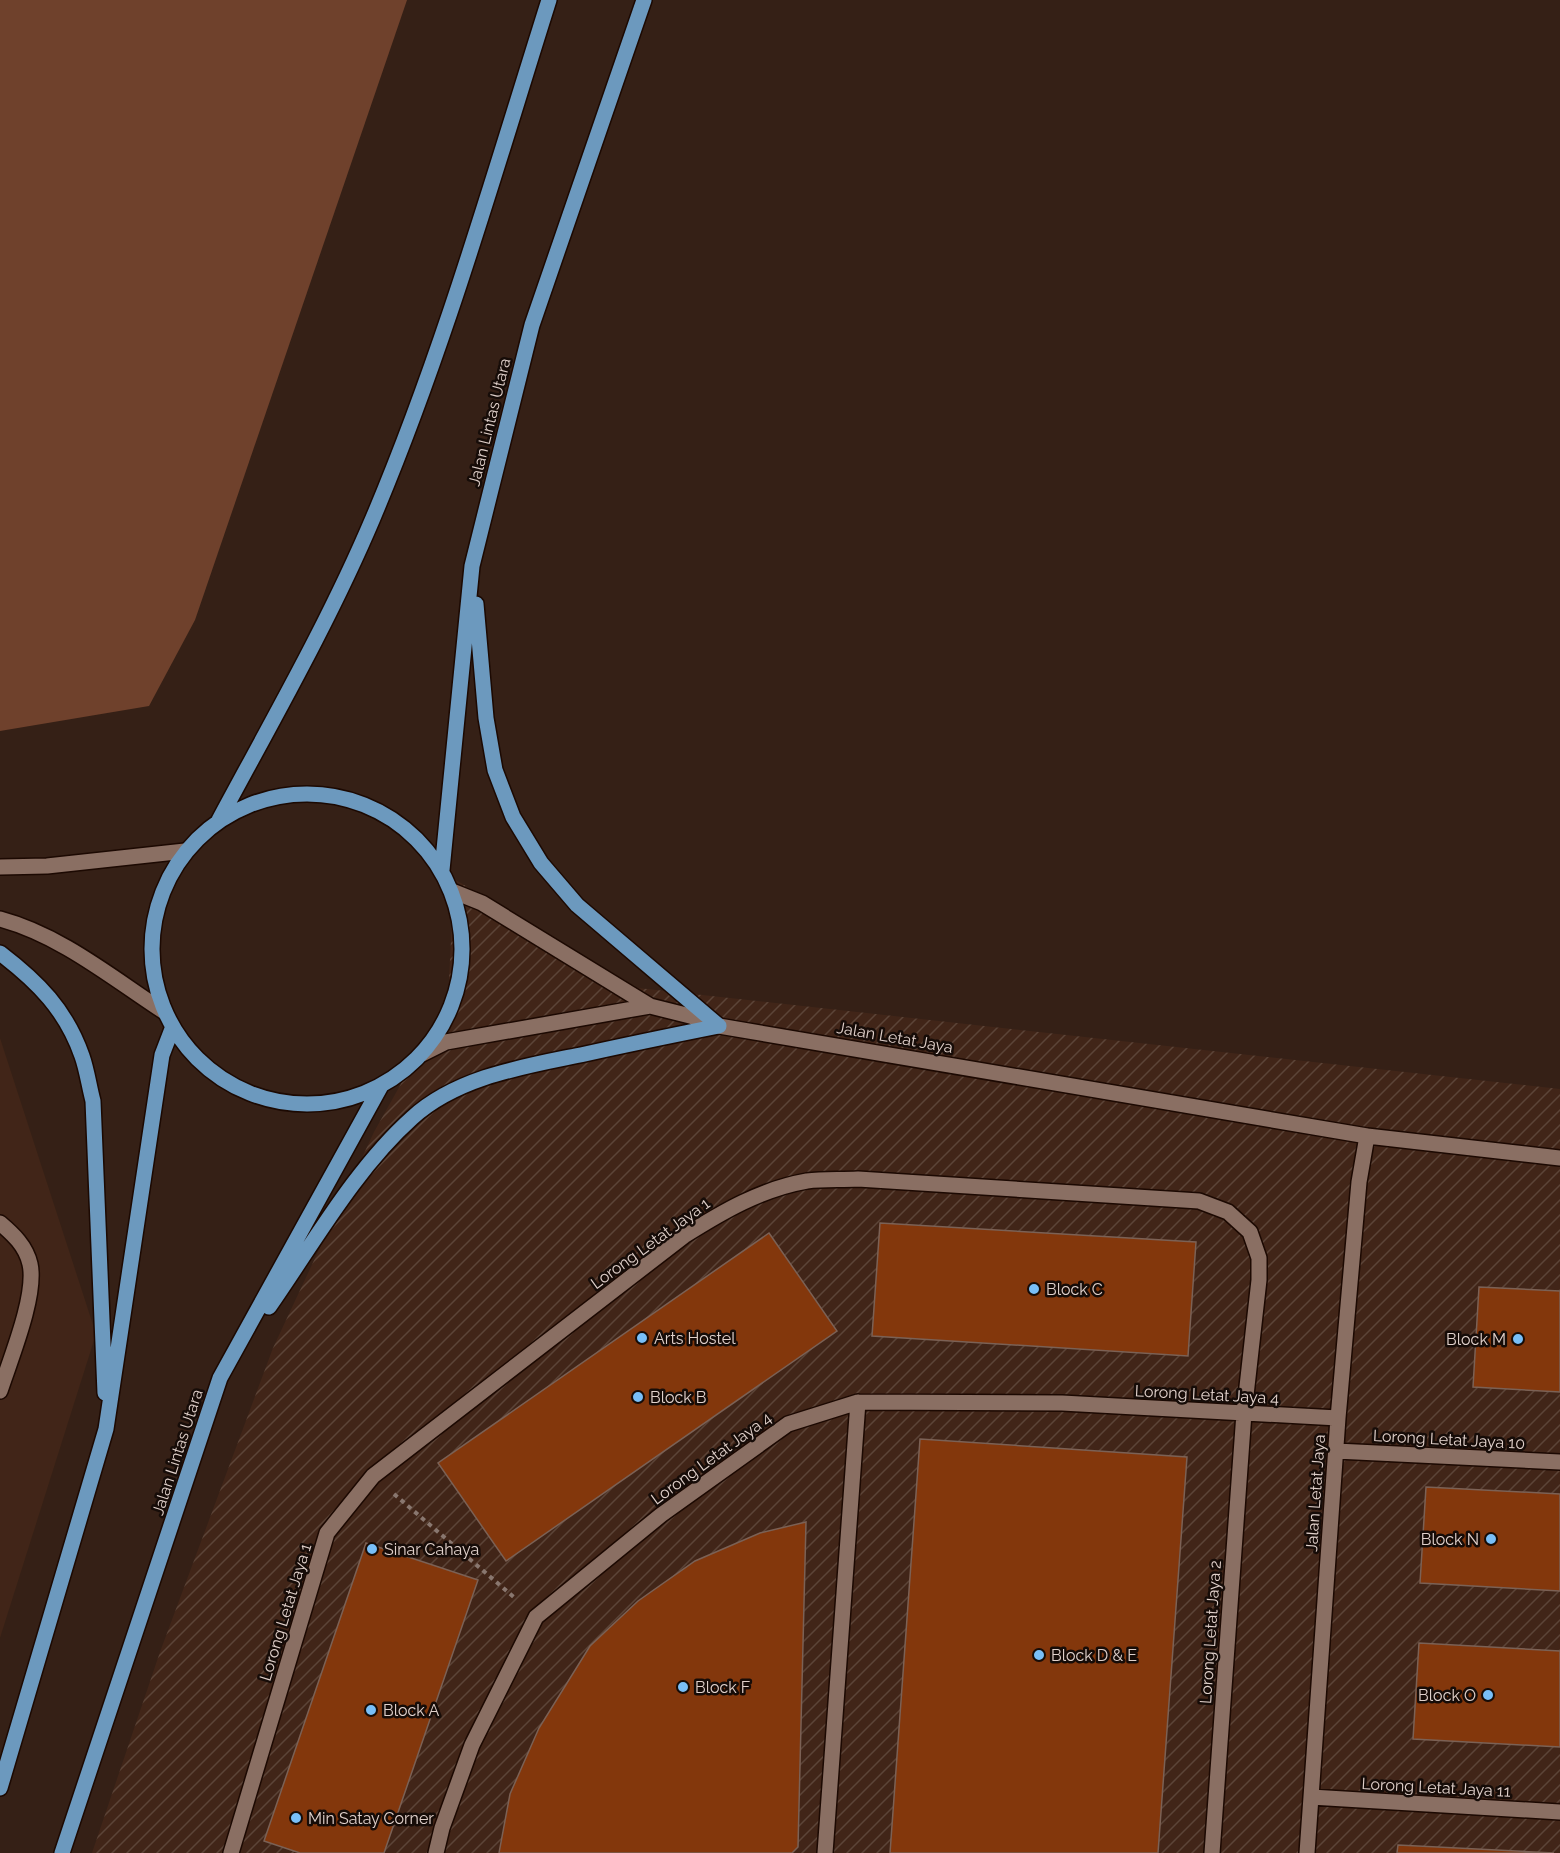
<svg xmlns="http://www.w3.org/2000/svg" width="1560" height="1853" viewBox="0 0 1560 1853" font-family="Raleway,sans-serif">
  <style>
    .built { fill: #412518 }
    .industrial { fill: url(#industrial-furrows) }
    .grass { fill: #6f412c }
    .building { fill: #83370c; stroke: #7b6155; stroke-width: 1.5 }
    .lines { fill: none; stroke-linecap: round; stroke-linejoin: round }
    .street-casing { stroke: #1c0902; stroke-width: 18 }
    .primary-casing { stroke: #1c0902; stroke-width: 18 }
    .path { stroke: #89776f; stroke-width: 4; stroke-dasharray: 4.5 4.5; stroke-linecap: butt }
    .street { stroke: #8a6f63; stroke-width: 15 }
    .primary { stroke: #6c99be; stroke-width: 15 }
    .poi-dot { fill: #79bff8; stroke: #160c08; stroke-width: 2 }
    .labels { text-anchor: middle; stroke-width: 5; stroke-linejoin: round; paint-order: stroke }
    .street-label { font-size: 16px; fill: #e1d1cb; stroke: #160c08 }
    .poi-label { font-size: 16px; fill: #e1d1cb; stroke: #160c08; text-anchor: start }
  </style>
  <defs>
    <pattern id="industrial-furrows" width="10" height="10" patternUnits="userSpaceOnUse" patternTransform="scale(1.5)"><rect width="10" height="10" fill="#412518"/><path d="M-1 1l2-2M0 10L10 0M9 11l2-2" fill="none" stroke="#5c4438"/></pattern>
  </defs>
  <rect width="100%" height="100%" fill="#352016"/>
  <!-- built -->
  <path class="built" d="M 0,1038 L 96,1334 L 0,1638 Z"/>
  <!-- industrial -->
  <path class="industrial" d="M 454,879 L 638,988 L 1560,1089 L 1560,1853 L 92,1853 L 160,1652 L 273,1348 L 374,1132 L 448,1000 Z"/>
  <!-- grass -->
  <path class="grass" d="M 0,0 L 407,0 L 195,620 L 149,706 L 0,731 Z"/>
  <!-- building -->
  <path class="building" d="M 880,1223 L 1196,1242 L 1188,1356 L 872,1336 Z
    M 769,1233 L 837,1331 L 506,1561 L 438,1463 Z
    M 1479,1287 L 1560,1291 L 1560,1392 L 1473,1387 Z
    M 920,1439 L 1187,1457 L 1158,1853 L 890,1853 Z
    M 1426,1487 L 1560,1494 L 1560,1591 L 1420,1583 Z
    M 806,1522 L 798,1847 L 792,1853 L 499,1853 L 510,1794 L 539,1728 L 590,1646 L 638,1601 L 695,1561 L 760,1533 Z
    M 366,1543 L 478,1580 L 384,1853 L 300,1853 L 264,1841 Z
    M 1419,1643 L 1560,1651 L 1560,1747 L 1413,1739 Z
    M 1398,1845 L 1554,1853 L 1397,1853 Z"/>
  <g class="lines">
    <!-- street casing -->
    <g class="street-casing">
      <path id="street" d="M 0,867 L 47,866 L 185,851
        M 452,891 L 482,903 L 650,1006
        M 0,919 C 60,935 111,977 163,1011
        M 422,1054 L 446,1042 L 650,1006 L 690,1016 L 719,1026 L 1367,1136 L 1560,1158
        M 0,1223 C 13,1234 26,1246 30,1264 C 37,1295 10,1360 0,1391
        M 1336,1451 L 1560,1462
        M 1311,1797 L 1560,1812
        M 231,1853 L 327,1533 L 373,1476 L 684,1236 C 722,1212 761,1189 807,1181 C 823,1179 841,1180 858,1179 L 1199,1201 L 1228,1212 L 1250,1232 L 1259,1258 L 1259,1280 L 1244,1413 L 1212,1853
        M 436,1853 L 442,1828 L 472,1745 L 536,1617 L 661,1515 L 788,1424 L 858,1402 L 1062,1403 L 1338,1418
        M 825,1853 L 858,1402
        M 1307,1853 L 1338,1418 L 1359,1182 L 1367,1136"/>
    </g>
    <!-- primary casing -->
    <g class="primary-casing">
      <path id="primary" d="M 476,604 L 486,718 L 495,770 L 513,817 L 541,863 L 577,905 L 719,1026
        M152 949a155 155 0 1 1 310 0a155 155 0 1 1-310 0Z
        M 219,820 C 272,721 329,622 373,518 C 444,350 494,174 549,0
        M 442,870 L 472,566 L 532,325 L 644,0
        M 0,953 C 38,982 66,1010 82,1056 C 87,1070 89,1086 93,1101 L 105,1393
        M 269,1307 C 313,1244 355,1169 412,1118 C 458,1076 527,1066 585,1054 C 630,1044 674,1035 719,1026
        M 0,1788 L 106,1429 L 162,1055 L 172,1029
        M 62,1853 L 220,1378 L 381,1086"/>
    </g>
    <!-- path -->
    <path class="path" d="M 394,1494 L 516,1599"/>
    <!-- street -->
    <use href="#street" class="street"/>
    <!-- primary -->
    <use href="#primary" class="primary"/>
  </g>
  <!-- markers -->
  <g class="poi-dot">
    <circle cx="1034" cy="1289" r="6"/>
    <circle cx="642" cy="1338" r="6"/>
    <circle cx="1518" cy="1339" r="6"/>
    <circle cx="638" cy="1397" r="6"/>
    <circle cx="1491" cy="1539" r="6"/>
    <circle cx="372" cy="1549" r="6"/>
    <circle cx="1039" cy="1655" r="6"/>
    <circle cx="683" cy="1687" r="6"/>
    <circle cx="1488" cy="1695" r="6"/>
    <circle cx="371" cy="1710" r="6"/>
    <circle cx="296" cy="1818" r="6"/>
  </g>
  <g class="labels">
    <!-- street labels -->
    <g class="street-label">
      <text transform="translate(489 422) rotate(-76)" y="6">Jalan Lintas Utara</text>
      <text transform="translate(895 1037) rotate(10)" y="6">Jalan Letat Jaya</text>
      <text transform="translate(650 1243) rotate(-36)" y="6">Lorong Letat Jaya 1</text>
      <text transform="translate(1207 1394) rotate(3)" y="6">Lorong Letat Jaya 4</text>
      <text transform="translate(1449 1439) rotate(3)" y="6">Lorong Letat Jaya 10</text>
      <text transform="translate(177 1452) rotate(-72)" y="6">Jalan Lintas Utara</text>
      <text transform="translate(711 1458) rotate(-36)" y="6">Lorong Letat Jaya 4</text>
      <text transform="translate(1315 1493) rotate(-86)" y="6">Jalan Letat Jaya</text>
      <text transform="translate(285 1612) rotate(-73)" y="6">Lorong Letat Jaya 1</text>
      <text transform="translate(1210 1632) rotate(-86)" y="6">Lorong Letat Jaya 2</text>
      <text transform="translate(1436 1787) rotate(3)" y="6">Lorong Letat Jaya 11</text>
    </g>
    <!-- poi labels -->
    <g class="poi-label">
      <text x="1046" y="1295">Block C</text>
      <text x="654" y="1344">Arts Hostel</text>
      <text x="1506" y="1345" text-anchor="end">Block M</text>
      <text x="650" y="1403">Block B</text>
      <text x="1479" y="1545" text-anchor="end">Block N</text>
      <text x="384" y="1555">Sinar Cahaya</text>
      <text x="1051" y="1661">Block D &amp; E</text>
      <text x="695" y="1693">Block F</text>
      <text x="1476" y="1701" text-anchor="end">Block O</text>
      <text x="383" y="1716">Block A</text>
      <text x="308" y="1824">Min Satay Corner</text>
    </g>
  </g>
</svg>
